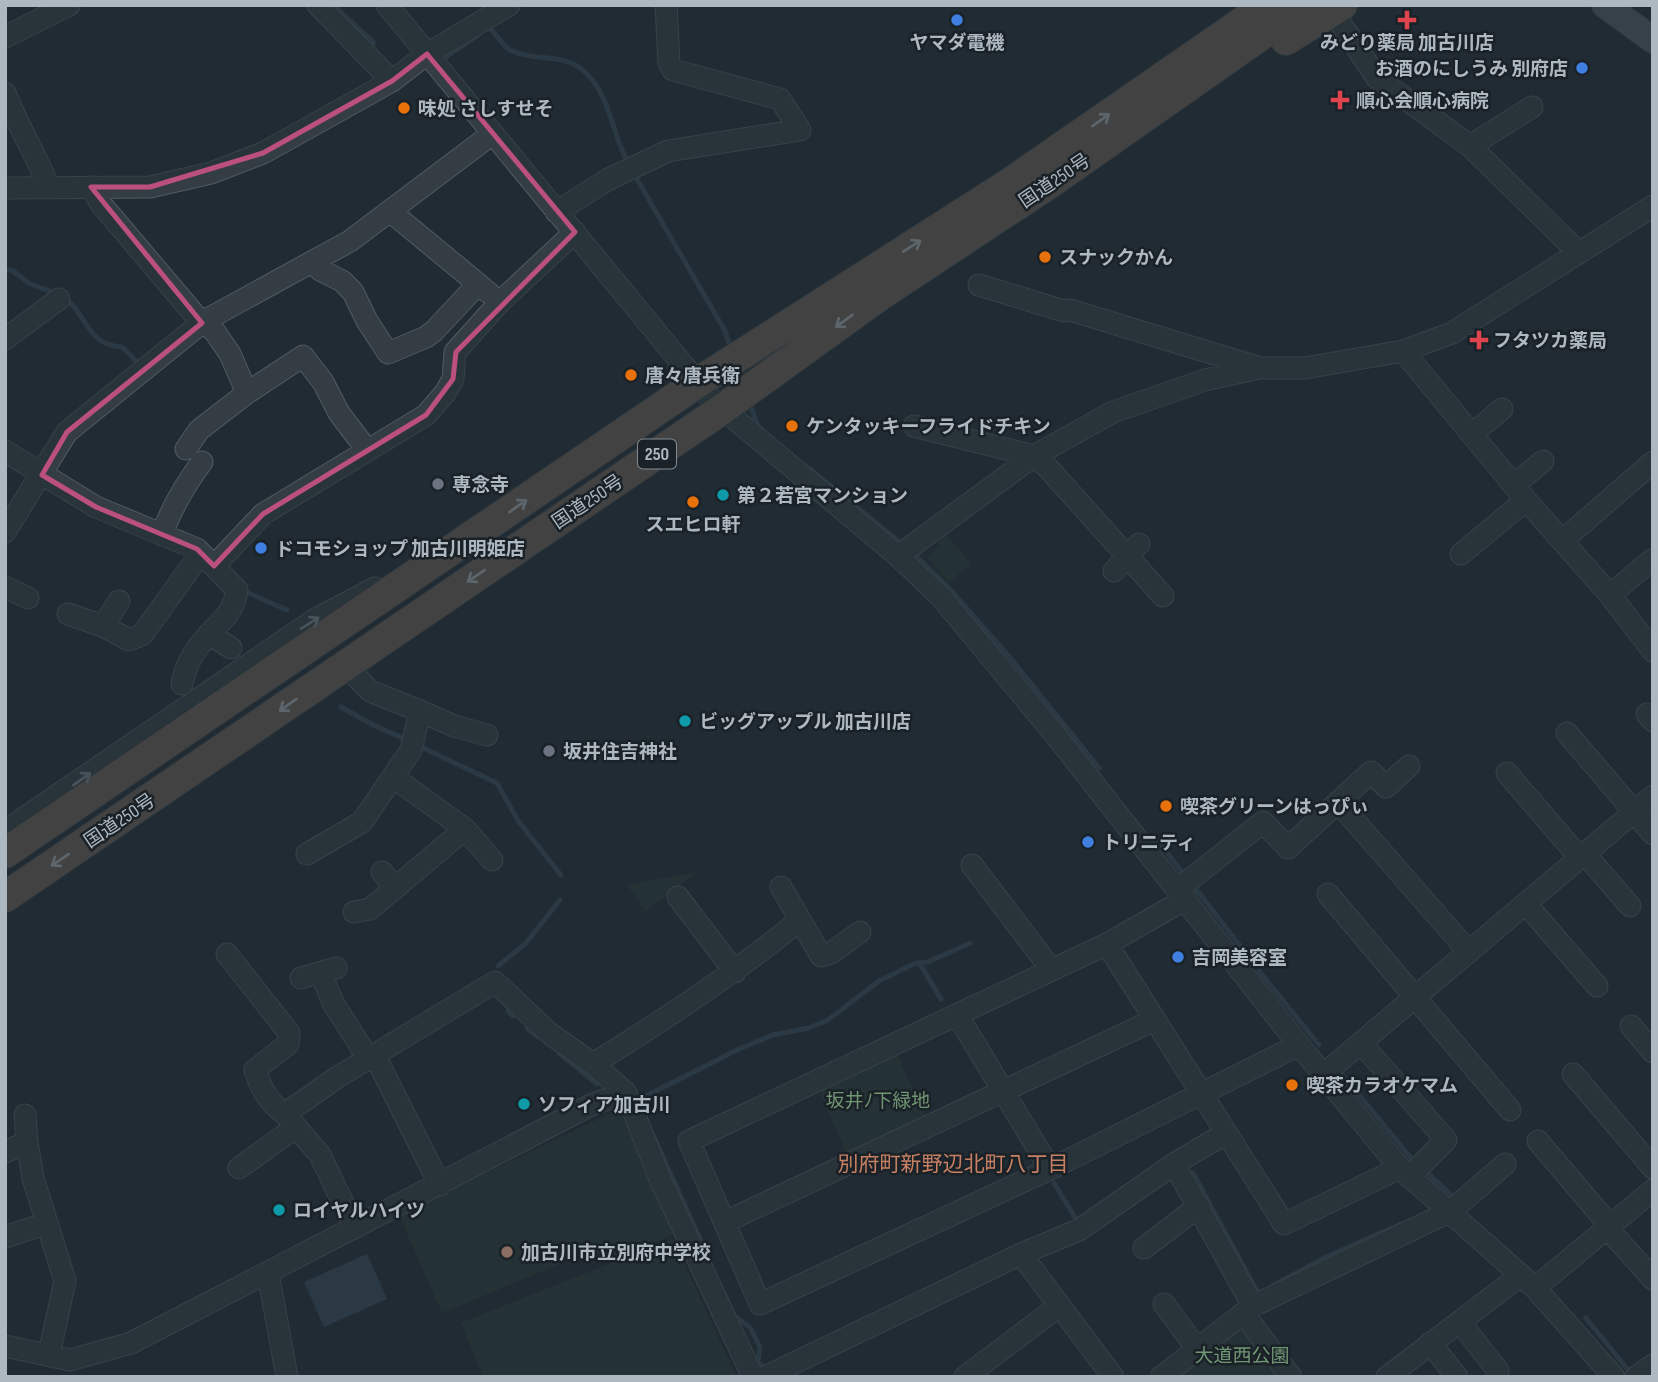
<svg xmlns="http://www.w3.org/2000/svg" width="1658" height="1382" viewBox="0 0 1658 1382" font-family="'Sofia Sans Condensed','Noto Sans JP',sans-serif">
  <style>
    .green { fill: #293b38 }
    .water { fill: #364a59 }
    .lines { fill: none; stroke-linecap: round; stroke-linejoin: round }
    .stream { stroke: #364a59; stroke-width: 5 }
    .minor-casing { stroke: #515b62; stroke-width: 23 }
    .major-casing { stroke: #3d464e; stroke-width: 28 }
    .highway-casing { stroke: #3f484f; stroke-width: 32 }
    .minor { stroke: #343d44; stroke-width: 21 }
    .major { stroke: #525c64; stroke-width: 26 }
    .highway { stroke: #695d52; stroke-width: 30 }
    .oneway { stroke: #a4aab0 }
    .oneway2 { stroke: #778189 }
    .marked { fill: none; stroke: #bb507f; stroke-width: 5; stroke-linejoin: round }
    .shop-dot { fill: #3f7fe0; stroke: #1a2228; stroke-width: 2.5 }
    .health-dot { fill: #e0444e; stroke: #1a2228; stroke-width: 2.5 }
    .food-dot { fill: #e8710a; stroke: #1a2228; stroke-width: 2.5 }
    .worship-dot { fill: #6b7280; stroke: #1a2228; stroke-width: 2.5 }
    .culture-dot { fill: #0f9aa8; stroke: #1a2228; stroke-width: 2.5 }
    .education-dot { fill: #8d6e63; stroke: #1a2228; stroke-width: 2.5 }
    .labels { text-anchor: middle; stroke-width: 5; stroke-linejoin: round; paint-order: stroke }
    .shield { fill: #1a2228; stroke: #828b93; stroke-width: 2 }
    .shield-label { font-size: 18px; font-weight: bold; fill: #aeb8c1 }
    .poi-label { font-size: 19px; font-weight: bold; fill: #aeb8c1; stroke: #1a2228; text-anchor: start }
    .street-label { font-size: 19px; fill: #aeb8c1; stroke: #1a2228 }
    .park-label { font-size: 19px; fill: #709573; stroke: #1a2228 }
    .neighbourhood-label { font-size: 21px; fill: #c78063; stroke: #1a2228 }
  </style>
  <rect width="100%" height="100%" fill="#212b33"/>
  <!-- green -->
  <path class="green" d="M 946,535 L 971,563 L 949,583 L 927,557 L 941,545 L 938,542 Z
    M 697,872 L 646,911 L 627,885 Z
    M 896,1052 L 925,1117 L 847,1154 L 819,1090 Z
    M 609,1114 L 621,1116 L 676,1234 L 602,1263 L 596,1249 L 442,1313 L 399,1215 Z
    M 672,1239 L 737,1377 L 483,1377 L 461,1323 Z
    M 1241,1327 L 1287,1377 L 1177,1377 Z"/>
  <!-- water -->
  <path class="water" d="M 367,1254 L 387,1299 L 324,1327 L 304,1282 Z"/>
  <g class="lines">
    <!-- stream -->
    <path class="stream" d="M 331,5 L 341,12 L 374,43
      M 487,29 L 490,28 C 496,34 504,48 512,51 C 536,62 564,52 585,72 C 611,96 612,136 629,165
      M 439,53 L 444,58 L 479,35
      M 634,174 L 725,331 L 731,349
      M 5,269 L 13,271 L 30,284 L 55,293
      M 64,297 C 88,315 86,345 122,347 L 139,364
      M 749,401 L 758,427 L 762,430
      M 810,469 L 903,545
      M 911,551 L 947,586 L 1012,660 L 1099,768
      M 244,591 L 287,610
      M 341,707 L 373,725 L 405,739
      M 419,746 L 497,783 L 519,822 L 561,875
      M 1158,841 L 1186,877
      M 1192,884 L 1248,956
      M 920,964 L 941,999
      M 498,966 L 526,943 L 560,900
      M 1259,971 L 1319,1045
      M 508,1011 L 513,1016
      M 527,1028 L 538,1037
      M 559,1053 L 597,1084
      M 1341,1073 L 1411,1158
      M 638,1100 L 739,1049 L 773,1035 L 809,1028 L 828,1020 L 879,981 L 916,963 L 928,962 L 970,943
      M 654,1137 L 705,1250
      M 1423,1169 L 1457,1200
      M 1193,1173 L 1258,1293 L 1262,1291
      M 1054,1183 L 1076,1219
      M 1274,1285 L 1328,1256 L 1401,1224
      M 734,1316 L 750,1327 L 760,1347 L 758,1361 L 760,1365 L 769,1367
      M 1586,1318 L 1629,1371"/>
    <!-- minor casing -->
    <g class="minor-casing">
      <path id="minor" d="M 318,5 L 392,81
        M 387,5 L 712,400 L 898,556 L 941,597 L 1053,732 L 1299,1045 L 1400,1168 L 1535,1288 L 1614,1377
        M 1333,12 L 1377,78 L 1470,146 L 1579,253
        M 5,37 L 69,5
        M 5,93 C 18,126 36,155 49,187
        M 1470,146 L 1532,107
        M 91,187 L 101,204 L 195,315 L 215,332 L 230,354 L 247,393 L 303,356 L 323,382 L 339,413 L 367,450
        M 5,188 L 150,187 L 211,173 L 263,153 L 392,81 L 427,54 L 509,5
        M 391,212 L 489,293
        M 556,212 L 609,179 L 668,151 L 800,130 L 780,99 L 673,70 L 669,63 L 666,5
        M 313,262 L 320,270 L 342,281 L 353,292 L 367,321 L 388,353 L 426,337 L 434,331 L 478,284
        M 979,285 L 1064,311 L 1070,310 L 1257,367
        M 5,339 L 59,299
        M 1403,351 L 1526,500 L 1610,595 L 1653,651
        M 914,426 L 1034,456 L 1047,467 L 1163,596
        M 1472,434 L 1502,409
        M 186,449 L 199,430 L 247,393
        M 5,451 L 96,507 L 197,549 L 237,590 C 234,611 223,620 209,634 L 231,648
        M 1514,485 L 1543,461
        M 5,532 L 67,432 L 204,321 L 350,241 L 492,134
        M 162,535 C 171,508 185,485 202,462
        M 1562,541 L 1653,462
        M 1461,554 L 1526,500
        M 898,556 L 1034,456 L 1113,412 L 1205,380 L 1259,368 L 1305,368 L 1403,351 L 1452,333 L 1653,206
        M 214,566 L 263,514 L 426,415 L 445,393 L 453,379 L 455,352 L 500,302 L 575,232
        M 1114,571 L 1139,544
        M 5,587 L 28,598
        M 1610,595 L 1653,559
        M 68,614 L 103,626 L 129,640 L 142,635 L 201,553
        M 103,626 L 119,601
        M 182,684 C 185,665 196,648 209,634
        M 420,711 L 454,726 L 487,735
        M 1647,714 L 1653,721
        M 1567,733 L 1653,834
        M 1507,773 L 1580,858
        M 393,777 L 465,829 L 492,860
        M 1338,802 L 1469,952
        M 5,831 L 314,620 L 375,588
        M 307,854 L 362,822 L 411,750 L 420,711 L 370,691 L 345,665
        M 1585,854 L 1630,906
        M 972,865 L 1051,969
        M 382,872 L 395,888 L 465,829
        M 781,887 L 821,956 L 831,953 L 860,932
        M 1178,889 L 1263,822 L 1288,848 L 1371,772 L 1386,787 L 1409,766
        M 1328,894 L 1510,1110
        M 678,897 L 735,972
        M 1186,899 L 1107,944 L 689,1141 L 760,1304 L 1050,1169 L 1299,1045
        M 1526,904 L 1597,986
        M 354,912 L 370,909 L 395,888
        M 1107,944 L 1284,1224 L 1400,1168
        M 227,954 L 289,1033 L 288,1044 L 255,1070 C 261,1089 269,1103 285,1114
        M 321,973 L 333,1003 L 368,1058
        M 301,978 L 336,968
        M 958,1016 L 1050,1169
        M 1631,1026 L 1653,1052
        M 1361,1043 L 1446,1140 L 1409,1177
        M 374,1054 L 440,1185
        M 593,1064 C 665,1019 734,974 800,920
        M 1324,1074 L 1653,796
        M 1573,1074 L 1653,1168
        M 25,1115 L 27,1142
        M 1538,1141 L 1610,1226
        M 5,1152 L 27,1142 L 33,1178 L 65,1281 L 49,1354
        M 1174,1164 L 1253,1306
        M 239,1168 L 296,1127
        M 725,1222 L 1154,1020
        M 355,1228 L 320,1155 L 285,1114 L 336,1078 L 495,982 L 549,1033 L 593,1064 L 626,1093 L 661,1181 L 753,1377
        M 1607,1228 L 1653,1279
        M 5,1237 L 47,1223
        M 1144,1248 L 1199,1206
        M 1021,1254 L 1113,1377
        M 268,1273 L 287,1377
        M 1535,1288 L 1653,1190
        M 1164,1304 L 1197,1349
        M 1244,1314 L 1291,1377
        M 1460,1322 L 1498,1371
        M 1430,1343 L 1457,1377
        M 5,1346 L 70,1360 L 131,1343 L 593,1104 L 626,1093
        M 765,1377 L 1021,1254 L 1079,1230 L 1174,1164 L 1226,1133
        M 965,1377 L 1059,1306
        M 1161,1377 L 1253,1306 L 1451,1211 L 1505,1164
        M 1387,1377 L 1521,1275
        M 1636,1377 L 1653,1365"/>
    </g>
    <!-- major casing -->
    <g class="major-casing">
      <path id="major" d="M 1605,5 L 1653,40"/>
    </g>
    <!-- highway casing -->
    <g class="highway-casing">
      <path id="highway" d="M 1286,40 L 1342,5
        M 5,853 L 697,383 L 1007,185 L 1267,5
        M 5,897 L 721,410 L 879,296 L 1053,181 L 1304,5"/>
    </g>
    <!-- minor -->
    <use href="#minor" class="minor"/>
    <!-- major -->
    <use href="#major" class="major"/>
    <!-- highway -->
    <use href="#highway" class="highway"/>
  </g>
  <!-- one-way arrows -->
  <defs><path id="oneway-shaft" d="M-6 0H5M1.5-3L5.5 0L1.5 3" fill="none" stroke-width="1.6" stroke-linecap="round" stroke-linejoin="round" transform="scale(1.75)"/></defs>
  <g class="oneway">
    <use href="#oneway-shaft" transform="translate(1101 120) rotate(-35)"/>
    <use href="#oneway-shaft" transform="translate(912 246) rotate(-32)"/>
    <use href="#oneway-shaft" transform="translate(844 321) rotate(144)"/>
    <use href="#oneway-shaft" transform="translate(518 506) rotate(-35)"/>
    <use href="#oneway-shaft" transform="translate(476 576) rotate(146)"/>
    <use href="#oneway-shaft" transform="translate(288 705) rotate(145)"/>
    <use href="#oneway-shaft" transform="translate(60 860) rotate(146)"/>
  </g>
  <g class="oneway2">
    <use href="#oneway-shaft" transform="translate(310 623) rotate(-32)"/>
    <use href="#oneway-shaft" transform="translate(82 779) rotate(-35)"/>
  </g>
  <!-- marked area -->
  <path d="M0 0H1658V1382H0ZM 427,54 L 575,232 L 456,352 L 453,379 L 426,415 L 263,514 L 214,566 L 197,549 L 96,507 L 42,475 L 67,432 L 202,323 L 91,187 L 150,187 L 263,153 L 392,81 Z" fill="#212b33" fill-opacity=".55" fill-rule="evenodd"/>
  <path class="marked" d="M 427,54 L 575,232 L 456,352 L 453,379 L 426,415 L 263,514 L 214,566 L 197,549 L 96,507 L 42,475 L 67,432 L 202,323 L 91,187 L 150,187 L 263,153 L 392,81 Z"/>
  <!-- markers -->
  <g class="shop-dot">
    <circle cx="957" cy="20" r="7"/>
    <circle cx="1582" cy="68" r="7"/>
    <circle cx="261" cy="548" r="7"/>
    <circle cx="1088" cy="842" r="7"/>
    <circle cx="1178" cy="957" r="7"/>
  </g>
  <g class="health-dot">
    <path d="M1403.5 9.5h7v7h7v7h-7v7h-7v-7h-7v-7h7z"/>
    <path d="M1336.5 89.5h7v7h7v7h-7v7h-7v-7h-7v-7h7z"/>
    <path d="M1475.5 329.5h7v7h7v7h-7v7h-7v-7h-7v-7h7z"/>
  </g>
  <g class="food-dot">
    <circle cx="404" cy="108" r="7"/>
    <circle cx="1045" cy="257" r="7"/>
    <circle cx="631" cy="375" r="7"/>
    <circle cx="792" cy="426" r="7"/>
    <circle cx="693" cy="502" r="7"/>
    <circle cx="1166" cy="806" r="7"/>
    <circle cx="1292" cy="1085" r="7"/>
  </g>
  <g class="worship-dot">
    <circle cx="438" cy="484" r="7"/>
    <circle cx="549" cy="751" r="7"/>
  </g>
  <g class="culture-dot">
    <circle cx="723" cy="495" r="7"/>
    <circle cx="685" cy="721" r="7"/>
    <circle cx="524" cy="1104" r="7"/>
    <circle cx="279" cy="1210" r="7"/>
  </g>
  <circle class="education-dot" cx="507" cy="1252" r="7"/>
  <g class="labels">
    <!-- shield labels -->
    <rect class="shield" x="638" y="439.5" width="38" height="29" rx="5"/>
    <g class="shield-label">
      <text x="657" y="460">250</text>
    </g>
    <!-- poi labels -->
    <g class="poi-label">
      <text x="957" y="49" text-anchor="middle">ヤマダ電機</text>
      <text x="1407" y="49" text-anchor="middle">みどり薬局 加古川店</text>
      <text x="1568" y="75" text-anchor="end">お酒のにしうみ 別府店</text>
      <text x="1356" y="107">順心会順心病院</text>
      <text x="418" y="115">味処 さしすせそ</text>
      <text x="1059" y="264">スナックかん</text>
      <text x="1493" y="347">フタツカ薬局</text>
      <text x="645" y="382">唐々唐兵衛</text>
      <text x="806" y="433">ケンタッキーフライドチキン</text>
      <text x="452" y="491">専念寺</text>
      <text x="737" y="502">第２若宮マンション</text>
      <text x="693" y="531" text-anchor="middle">スエヒロ軒</text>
      <text x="275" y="555">ドコモショップ 加古川明姫店</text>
      <text x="699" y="728">ビッグアップル 加古川店</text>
      <text x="563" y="758">坂井住吉神社</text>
      <text x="1180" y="813">喫茶グリーンはっぴぃ</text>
      <text x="1102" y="849">トリニティ</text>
      <text x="1192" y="964">吉岡美容室</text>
      <text x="1306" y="1092">喫茶カラオケマム</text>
      <text x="538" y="1111">ソフィア加古川</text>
      <text x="293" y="1217">ロイヤルハイツ</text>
      <text x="521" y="1259">加古川市立別府中学校</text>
    </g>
    <!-- street labels -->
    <g class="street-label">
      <text transform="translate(1054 180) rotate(-34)" y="7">国道250号</text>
      <text transform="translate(587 501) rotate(-34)" y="7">国道250号</text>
      <text transform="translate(119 820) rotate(-34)" y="7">国道250号</text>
    </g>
    <!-- park labels -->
    <g class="park-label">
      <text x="878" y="1107">坂井ﾉ下緑地</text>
      <text x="1242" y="1362">大道西公園</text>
    </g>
    <!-- neighbourhood labels -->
    <g class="neighbourhood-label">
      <text x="953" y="1171">別府町新野辺北町八丁目</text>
    </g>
  </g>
  <!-- border -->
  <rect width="1658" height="1382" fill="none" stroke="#aeb8c1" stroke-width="14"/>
</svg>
